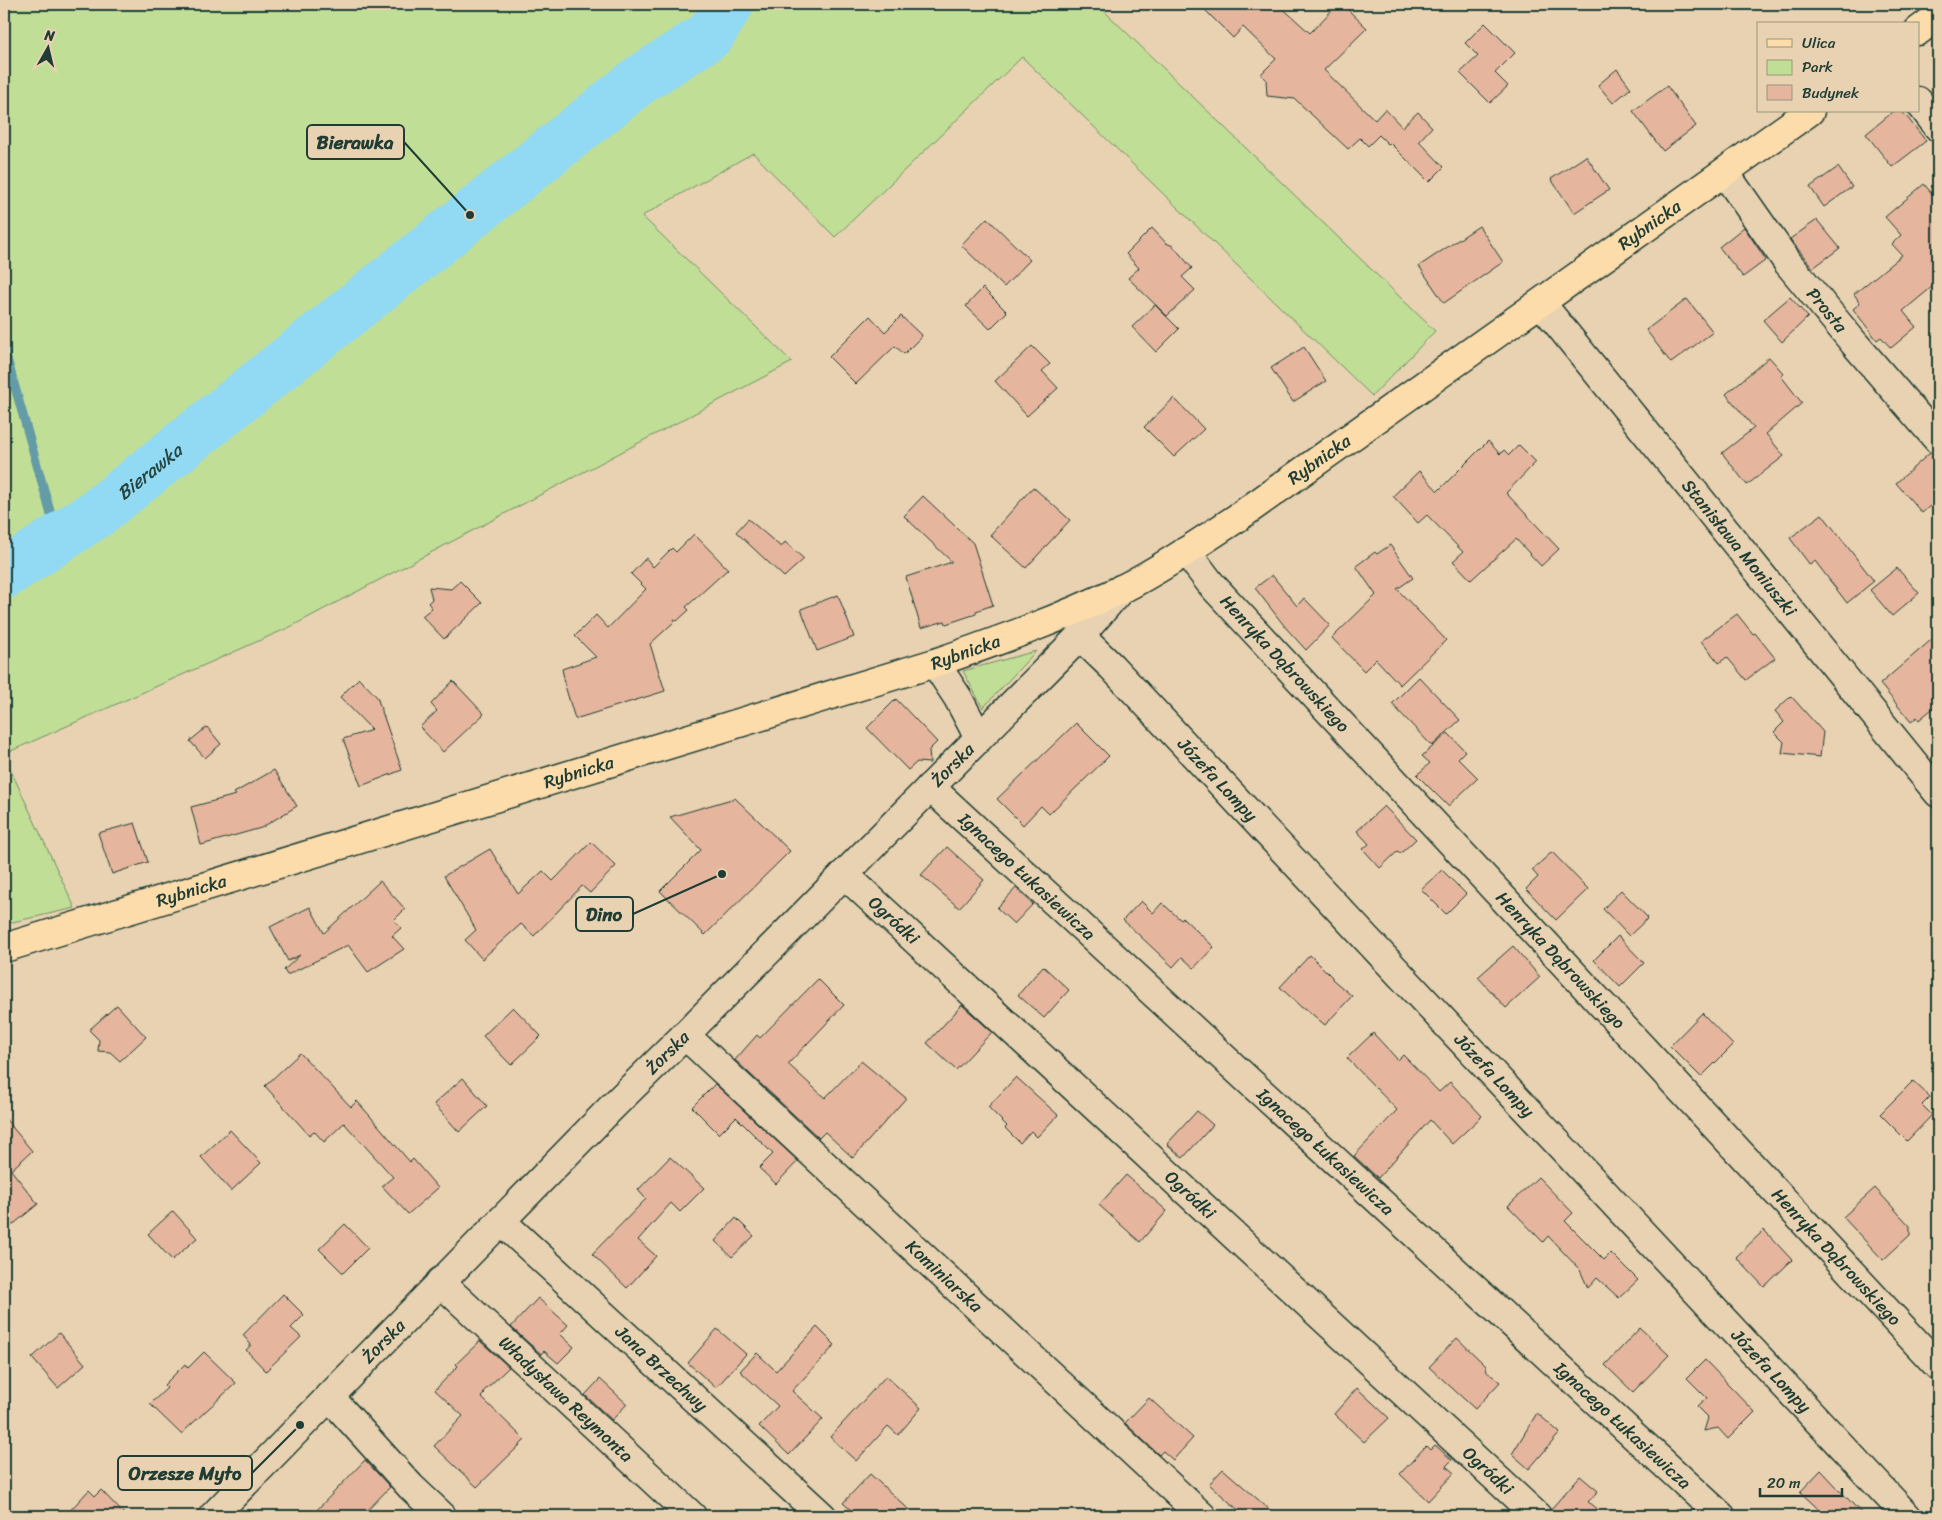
<svg xmlns="http://www.w3.org/2000/svg" width="1942" height="1520" viewBox="0 0 1942 1520" font-family="Sriracha,sans-serif">
  <style>
    .green { fill: #c1de96; stroke: #708e65 }
    .lines { fill: none; stroke-linecap: round; stroke-linejoin: round }
    .stream { stroke: #649ba7; stroke-width: 9 }
    .river { stroke: #92d9f3; stroke-width: 50 }
    .building { fill: #e6b59d; stroke: #1f3d34 }
    .minor-casing { stroke: #1f3d34; stroke-width: 31 }
    .major-casing { stroke: #1f3d34; stroke-width: 31 }
    .minor { stroke: #e8d2b1; stroke-width: 28 }
    .major { stroke: #fddcac; stroke-width: 28 }
    .labels { text-anchor: middle; stroke-width: 4; stroke-linejoin: round; paint-order: stroke }
    .street-label { font-size: 18px; fill: #1f3d34; stroke: #e8d2b1 }
    .water-label { font-size: 19px; font-style: italic; fill: #25453e; stroke: #e8d2b1 }
    .leader { fill: none; stroke: #1f3d34; stroke-width: 2 }
    .callout-dot { fill: #1f3d34; stroke: #e8d2b1; stroke-width: 2 }
    .callout { fill: #e8d2b1; stroke: #1f3d34; stroke-width: 2 }
    .callout-label { font-size: 19px; text-anchor: middle; font-weight: bold; fill: #1f3d34 }
  </style>
  <rect width="100%" height="100%" fill="#e8d2b1"/>
  <filter id="ink" filterUnits="userSpaceOnUse"><feTurbulence type="fractalNoise" baseFrequency=".02" numOctaves="2"/><feDisplacementMap in="SourceGraphic" scale="10" xChannelSelector="R" yChannelSelector="G"/><feConvolveMatrix kernelMatrix="1 2 1 2 8 2 1 2 1" color-interpolation-filters="sRGB"/></filter>
  <g filter="url(#ink)">
    <!-- green -->
    <path class="green" d="M 4,4 L 1097,4 L 1435,331 L 1372,396 L 1022,57 L 835,237 L 753,153 L 642,216 L 792,362 L 290,627 L 4,754 Z
      M 1036,651 L 983,708 L 963,671 Z
      M 4,756 L 75,908 L 4,924 Z"/>
    <g class="lines">
      <!-- stream -->
      <path class="stream" d="M 4,12 L 5,4
        M 4,348 L 50,511 L 56,540"/>
      <!-- river -->
      <path class="river" id="s1" d="M 4,574 L 97,513 L 641,79 L 710,35 L 729,4"/>
    </g>
    <!-- building -->
    <path class="building" d="M 1199,4 L 1278,4 L 1310,33 L 1338,4 L 1342,4 L 1367,28 L 1324,70 L 1375,120 L 1385,109 L 1402,127 L 1418,112 L 1432,127 L 1419,141 L 1444,167 L 1429,182 L 1390,143 L 1389,145 L 1379,135 L 1368,146 L 1360,138 L 1348,149 L 1295,99 L 1267,96 L 1266,79 L 1261,74 L 1276,59 L 1243,27 L 1233,38 Z
      M 1485,23 L 1515,53 L 1495,73 L 1508,86 L 1490,103 L 1460,73 L 1478,56 L 1465,43 Z
      M 1617,69 L 1631,88 L 1613,103 L 1598,85 Z
      M 1667,86 L 1696,126 L 1663,151 L 1633,111 Z
      M 1894,111 L 1902,111 L 1926,141 L 1892,167 L 1866,134 Z
      M 1586,156 L 1609,190 L 1574,213 L 1551,179 Z
      M 1838,167 L 1852,187 L 1824,207 L 1810,187 Z
      M 1924,184 L 1938,201 L 1938,282 L 1903,311 L 1916,327 L 1891,348 L 1881,337 L 1877,340 L 1853,309 L 1860,303 L 1854,294 L 1902,255 L 1892,244 L 1901,235 L 1885,217 Z
      M 987,218 L 1030,260 L 1004,287 L 961,245 Z
      M 1817,220 L 1840,248 L 1813,268 L 1790,239 Z
      M 1479,226 L 1503,262 L 1444,303 L 1419,266 Z
      M 1744,227 L 1766,260 L 1743,277 L 1719,247 Z
      M 1152,228 L 1166,243 L 1173,246 L 1192,268 L 1182,277 L 1195,290 L 1167,316 L 1128,278 L 1139,268 L 1126,254 Z
      M 983,288 L 1007,312 L 990,329 L 966,306 Z
      M 1790,297 L 1808,317 L 1782,342 L 1763,320 Z
      M 1687,299 L 1713,332 L 1671,363 L 1646,330 Z
      M 1155,305 L 1179,329 L 1156,352 L 1132,327 Z
      M 870,316 L 885,332 L 901,316 L 922,336 L 904,354 L 895,346 L 856,384 L 829,357 Z
      M 1032,346 L 1050,364 L 1042,371 L 1058,388 L 1027,416 L 995,381 Z
      M 1304,347 L 1326,381 L 1293,402 L 1271,368 Z
      M 1769,357 L 1784,374 L 1781,376 L 1802,403 L 1766,434 L 1784,456 L 1747,485 L 1722,453 L 1754,428 L 1726,394 Z
      M 1174,398 L 1204,429 L 1174,457 L 1144,427 Z
      M 1488,441 L 1500,454 L 1504,450 L 1509,455 L 1519,445 L 1536,462 L 1506,493 L 1559,549 L 1541,566 L 1516,539 L 1471,580 L 1453,561 L 1463,552 L 1427,515 L 1418,523 L 1393,496 L 1419,471 L 1438,491 Z
      M 1930,453 L 1938,455 L 1938,499 L 1922,513 L 1896,483 Z
      M 1033,487 L 1070,520 L 1026,568 L 990,535 Z
      M 923,496 L 973,543 L 993,605 L 976,611 L 976,614 L 946,624 L 945,621 L 921,628 L 906,577 L 952,562 L 904,516 Z
      M 1822,514 L 1874,581 L 1847,603 L 1815,561 L 1810,565 L 1790,538 Z
      M 748,519 L 781,547 L 785,542 L 804,559 L 784,577 L 736,532 Z
      M 694,534 L 728,569 L 686,607 L 689,610 L 677,621 L 674,619 L 675,621 L 650,644 L 665,691 L 575,719 L 563,679 L 564,678 L 562,669 L 596,657 L 575,636 L 596,615 L 608,628 L 646,589 L 631,574 L 646,558 L 653,567 L 672,548 L 676,552 Z
      M 1390,545 L 1413,578 L 1397,589 L 1446,640 L 1400,685 L 1376,659 L 1364,671 L 1332,638 L 1376,595 L 1356,566 L 1375,552 L 1377,554 Z
      M 1897,568 L 1919,593 L 1892,616 L 1870,590 Z
      M 1272,575 L 1297,606 L 1304,598 L 1330,625 L 1306,650 L 1286,628 L 1255,588 Z
      M 460,581 L 482,603 L 444,639 L 422,616 L 432,608 L 428,603 L 432,599 L 429,587 L 451,589 Z
      M 838,595 L 854,637 L 817,651 L 801,609 Z
      M 1737,614 L 1753,634 L 1755,633 L 1775,658 L 1746,680 L 1727,657 L 1719,663 L 1701,641 Z
      M 1938,634 L 1938,704 L 1919,720 L 1917,717 L 1911,722 L 1880,684 Z
      M 1419,677 L 1460,720 L 1432,746 L 1392,704 Z
      M 359,678 L 377,697 L 402,770 L 361,786 L 343,739 L 372,730 L 340,697 Z
      M 453,681 L 484,714 L 443,752 L 420,727 L 437,711 L 431,704 Z
      M 1791,696 L 1823,732 L 1820,757 L 1782,753 L 1784,742 L 1774,732 L 1784,722 L 1775,711 Z
      M 896,699 L 937,742 L 929,750 L 930,763 L 917,762 L 908,770 L 867,728 Z
      M 1076,723 L 1109,756 L 1049,814 L 1041,806 L 1023,825 L 997,799 Z
      M 207,727 L 221,744 L 205,758 L 190,741 Z
      M 1448,733 L 1465,751 L 1458,758 L 1478,778 L 1448,806 L 1417,775 L 1430,763 L 1422,756 Z
      M 274,770 L 297,806 L 261,828 L 201,845 L 191,807 L 236,795 L 234,793 Z
      M 735,798 L 790,851 L 705,935 L 660,891 L 701,850 L 670,817 Z
      M 1384,806 L 1416,839 L 1400,854 L 1398,851 L 1380,868 L 1363,849 L 1369,844 L 1357,831 Z
      M 135,823 L 148,862 L 112,874 L 98,833 Z
      M 591,842 L 616,866 L 590,893 L 582,886 L 534,936 L 521,924 L 482,959 L 465,940 L 476,930 L 444,876 L 490,849 L 518,894 L 543,871 L 553,881 Z
      M 947,847 L 984,880 L 959,908 L 921,875 Z
      M 1552,852 L 1588,889 L 1556,920 L 1526,889 L 1538,877 L 1532,870 Z
      M 1442,870 L 1466,894 L 1446,914 L 1421,889 Z
      M 380,881 L 405,909 L 394,920 L 401,928 L 392,936 L 404,949 L 368,972 L 348,945 L 287,975 L 284,970 L 300,955 L 288,961 L 270,927 L 310,907 L 324,933 Z
      M 1016,888 L 1033,904 L 1014,924 L 997,908 Z
      M 1621,890 L 1648,918 L 1629,936 L 1603,909 Z
      M 1141,901 L 1153,913 L 1162,903 L 1181,920 L 1183,918 L 1214,947 L 1194,968 L 1182,957 L 1173,967 L 1123,920 Z
      M 1618,936 L 1644,963 L 1620,987 L 1594,960 Z
      M 1513,946 L 1540,977 L 1506,1008 L 1478,977 Z
      M 1310,955 L 1332,977 L 1332,979 L 1352,996 L 1325,1025 L 1305,1008 L 1302,1008 L 1280,987 Z
      M 1043,966 L 1069,990 L 1044,1018 L 1018,995 Z
      M 818,979 L 844,1005 L 788,1064 L 825,1098 L 861,1061 L 906,1098 L 853,1158 L 825,1132 L 819,1138 L 735,1060 L 757,1035 L 760,1038 Z
      M 117,1005 L 146,1037 L 120,1061 L 110,1052 L 98,1051 L 99,1040 L 89,1030 Z
      M 962,1005 L 992,1032 L 956,1070 L 927,1043 Z
      M 513,1007 L 541,1036 L 511,1065 L 483,1036 Z
      M 1702,1013 L 1733,1045 L 1701,1077 L 1670,1046 Z
      M 1373,1033 L 1398,1060 L 1403,1055 L 1439,1092 L 1450,1082 L 1482,1116 L 1452,1144 L 1430,1120 L 1378,1178 L 1354,1156 L 1397,1110 L 1347,1058 Z
      M 300,1053 L 351,1107 L 357,1101 L 410,1162 L 413,1159 L 438,1188 L 408,1214 L 382,1186 L 393,1177 L 344,1123 L 324,1142 L 314,1131 L 309,1135 L 265,1086 Z
      M 1016,1077 L 1058,1115 L 1037,1137 L 1031,1131 L 1020,1143 L 1005,1128 L 1007,1126 L 988,1107 Z
      M 463,1078 L 487,1106 L 459,1132 L 434,1104 Z
      M 1913,1081 L 1930,1097 L 1922,1105 L 1932,1115 L 1907,1141 L 1880,1114 Z
      M 715,1084 L 798,1161 L 776,1184 L 759,1168 L 773,1154 L 736,1117 L 719,1134 L 692,1107 Z
      M 1197,1111 L 1213,1125 L 1183,1158 L 1167,1144 Z
      M 4,1117 L 32,1151 L 11,1170 L 38,1204 L 4,1232 Z
      M 230,1130 L 261,1163 L 231,1191 L 201,1157 Z
      M 670,1157 L 704,1188 L 680,1212 L 671,1203 L 638,1240 L 656,1256 L 627,1288 L 592,1254 L 646,1199 L 638,1190 Z
      M 1126,1175 L 1167,1211 L 1140,1242 L 1099,1205 Z
      M 1538,1177 L 1573,1213 L 1565,1221 L 1604,1260 L 1611,1253 L 1638,1280 L 1619,1298 L 1597,1278 L 1588,1288 L 1580,1270 L 1548,1236 L 1543,1242 L 1508,1206 Z
      M 1875,1188 L 1910,1226 L 1910,1235 L 1883,1260 L 1843,1217 Z
      M 173,1211 L 197,1238 L 172,1260 L 148,1234 Z
      M 736,1218 L 754,1236 L 732,1257 L 715,1241 Z
      M 345,1224 L 368,1248 L 343,1273 L 319,1249 Z
      M 1764,1230 L 1792,1260 L 1764,1287 L 1736,1257 Z
      M 283,1294 L 304,1315 L 291,1328 L 301,1337 L 266,1371 L 246,1350 L 251,1345 L 243,1335 Z
      M 538,1298 L 568,1325 L 560,1334 L 574,1347 L 558,1363 L 544,1351 L 541,1354 L 511,1327 Z
      M 817,1327 L 835,1345 L 792,1391 L 823,1419 L 789,1455 L 759,1426 L 778,1406 L 740,1371 L 757,1353 L 776,1371 Z
      M 1640,1328 L 1669,1355 L 1633,1392 L 1605,1365 Z
      M 717,1329 L 746,1354 L 716,1388 L 688,1363 Z
      M 59,1333 L 85,1364 L 58,1388 L 32,1358 Z
      M 1457,1338 L 1486,1366 L 1487,1372 L 1500,1382 L 1475,1409 L 1429,1367 Z
      M 480,1341 L 509,1367 L 483,1392 L 485,1393 L 481,1397 L 525,1440 L 477,1487 L 434,1446 L 463,1416 L 435,1390 L 458,1366 L 456,1364 Z
      M 204,1352 L 236,1383 L 181,1434 L 150,1404 L 167,1388 L 164,1385 L 185,1364 L 188,1368 Z
      M 1705,1360 L 1755,1412 L 1728,1439 L 1718,1428 L 1704,1431 L 1708,1418 L 1697,1407 L 1707,1398 L 1687,1378 Z
      M 886,1376 L 921,1408 L 898,1435 L 888,1426 L 856,1461 L 830,1437 Z
      M 600,1379 L 627,1404 L 612,1420 L 585,1395 Z
      M 1357,1388 L 1389,1418 L 1364,1442 L 1334,1414 Z
      M 1149,1398 L 1193,1438 L 1173,1460 L 1163,1451 L 1159,1455 L 1125,1423 Z
      M 1537,1413 L 1560,1433 L 1529,1469 L 1512,1454 Z
      M 1435,1445 L 1452,1460 L 1446,1466 L 1454,1473 L 1428,1501 L 1400,1474 L 1426,1446 L 1430,1450 Z
      M 365,1460 L 390,1487 L 362,1516 L 311,1516 Z
      M 1223,1469 L 1277,1516 L 1245,1516 L 1209,1484 Z
      M 1821,1470 L 1864,1516 L 1826,1516 L 1800,1492 Z
      M 870,1474 L 916,1516 L 858,1516 L 843,1503 Z
      M 1580,1476 L 1598,1491 L 1588,1502 L 1605,1516 L 1552,1516 L 1551,1509 Z
      M 89,1490 L 95,1496 L 101,1490 L 126,1516 L 65,1516 Z"/>
    <g class="lines">
      <!-- minor casing -->
      <g class="minor-casing">
        <g id="minor">
          <path d="M 1918,101 L 1938,127"/>
          <path id="s2" d="M 1725,173 L 1788,263 L 1854,343 L 1938,440"/>
          <path id="s3" d="M 1541,303 L 1938,793"/>
          <path id="s4" d="M 1186,551 L 1211,584 L 1938,1366"/>
          <path id="s5" d="M 1080,636 L 1112,667 L 1907,1516"/>
          <path d="M 935,663 L 958,698 L 979,738"/>
          <path id="s6" d="M 930,787 L 1721,1516"/>
          <path id="s7" d="M 844,874 L 1537,1516"/>
          <path id="s8" d="M 685,1035 L 1202,1516"/>
          <path id="s9" d="M 501,1221 L 822,1516"/>
          <path id="s10" d="M 440,1282 L 692,1516"/>
          <path d="M 329,1396 L 411,1487 L 442,1516"/>
          <path id="s11" d="M 213,1516 L 611,1108 L 685,1035 L 1080,636 L 1121,589"/>
        </g>
      </g>
      <!-- major casing -->
      <g class="major-casing">
        <g id="major">
          <path d="M 1918,31 L 1938,16"/>
          <path id="s12" d="M 4,948 L 935,663 C 998,641 1060,619 1120,590 C 1161,569 1199,543 1237,518 L 1810,111"/>
        </g>
      </g>
      <!-- minor -->
      <use href="#minor" class="minor"/>
      <!-- major -->
      <use href="#major" class="major"/>
    </g>
  </g>
  <g class="labels">
    <!-- street labels -->
    <g class="street-label">
      <text dy="6" stroke="none"><textPath href="#s12" startOffset="1816">Rybnicka</textPath></text>
      <text dy="6" stroke="none"><textPath href="#s2" startOffset="171">Prosta</textPath></text>
      <text dy="6" stroke="none"><textPath href="#s12" startOffset="1411">Rybnicka</textPath></text>
      <text dy="6" stroke="none"><textPath href="#s3" startOffset="315">Stanisława Moniuszki</textPath></text>
      <text dy="6" stroke="none"><textPath href="#s12" startOffset="1006">Rybnicka</textPath></text>
      <text dy="6" stroke="none"><textPath href="#s4" startOffset="150">Henryka Dąbrowskiego</textPath></text>
      <text dy="6" stroke="none"><textPath href="#s11" startOffset="1054">Żorska</textPath></text>
      <text dy="6" stroke="none"><textPath href="#s12" startOffset="601">Rybnicka</textPath></text>
      <text dy="6" stroke="none"><textPath href="#s5" startOffset="199">Józefa Lompy</textPath></text>
      <text dy="6" stroke="none"><textPath href="#s6" startOffset="132">Ignacego Łukasiewicza</textPath></text>
      <text dy="6" stroke="none"><textPath href="#s12" startOffset="196">Rybnicka</textPath></text>
      <text dy="6" stroke="none"><textPath href="#s7" startOffset="68">Ogródki</textPath></text>
      <text dy="6" stroke="none"><textPath href="#s4" startOffset="555">Henryka Dąbrowskiego</textPath></text>
      <text dy="6" stroke="none"><textPath href="#s11" startOffset="649">Żorska</textPath></text>
      <text dy="6" stroke="none"><textPath href="#s5" startOffset="604">Józefa Lompy</textPath></text>
      <text dy="6" stroke="none"><textPath href="#s6" startOffset="538">Ignacego Łukasiewicza</textPath></text>
      <text dy="6" stroke="none"><textPath href="#s7" startOffset="472">Ogródki</textPath></text>
      <text dy="6" stroke="none"><textPath href="#s4" startOffset="960">Henryka Dąbrowskiego</textPath></text>
      <text dy="6" stroke="none"><textPath href="#s8" startOffset="354">Kominiarska</textPath></text>
      <text dy="6" stroke="none"><textPath href="#s11" startOffset="244">Żorska</textPath></text>
      <text dy="6" stroke="none"><textPath href="#s9" startOffset="218">Jana Brzechwy</textPath></text>
      <text dy="6" stroke="none"><textPath href="#s5" startOffset="1009">Józefa Lompy</textPath></text>
      <text dy="6" stroke="none"><textPath href="#s10" startOffset="172">Władysława Reymonta</textPath></text>
      <text dy="6" stroke="none"><textPath href="#s6" startOffset="942">Ignacego Łukasiewicza</textPath></text>
      <text dy="6" stroke="none"><textPath href="#s7" startOffset="878">Ogródki</textPath></text>
    </g>
    <!-- water labels -->
    <g class="water-label">
      <text dy="7" stroke="none"><textPath href="#s1" startOffset="178">Bierawka</textPath></text>
    </g>
  </g>
  <!-- callouts -->
  <path class="leader" d="M470 215L404 142M722 874L633 914M300 1425L252 1473"/>
  <g class="callout-dot">
    <circle cx="470" cy="215" r="5"/>
    <circle cx="722" cy="874" r="5"/>
    <circle cx="300" cy="1425" r="5"/>
  </g>
  <g class="callout">
    <rect x="307" y="125" width="97" height="34" rx="5"/>
    <rect x="576" y="897" width="57" height="34" rx="5"/>
    <rect x="118" y="1456" width="134" height="34" rx="5"/>
  </g>
  <g class="callout-label">
    <text x="355" y="149">Bierawka</text>
    <text x="604" y="921">Dino</text>
    <text x="185" y="1480">Orzesze Myto</text>
  </g>
  <!-- margin -->
  <rect width="1942" height="1520" fill="none" stroke="#e8d2b1" stroke-width="20"/>
  <rect x="10" y="10" width="1922" height="1500" fill="none" stroke="#1f3d34" stroke-width="2" filter="url(#ink)"/>
  <!-- legend -->
  <rect x="1757" y="22" width="162" height="90" fill="#e8d2b1" stroke="#98967f"/>
  <rect x="1767" y="39" width="25" height="8" fill="#fddcac" stroke="#98967f"/>
  <text x="1802" y="48" font-size="15" fill="#1f3d34">Ulica</text>
  <rect x="1767" y="60" width="25" height="15" fill="#c1de96" stroke="#98967f"/>
  <text x="1802" y="72" font-size="15" fill="#1f3d34">Park</text>
  <rect x="1767" y="85" width="25" height="15" fill="#e6b59d" stroke="#98967f"/>
  <text x="1802" y="98" font-size="15" fill="#1f3d34">Budynek</text>
  <!-- north arrow -->
  <g transform="translate(48 48) rotate(8)" stroke="#e8d2b1" stroke-width="4" paint-order="stroke">
  <path d="M0-4L9 19L0 12L-9 19Z" fill="#1f3d34"/>
  <text y="-8" font-size="14" font-weight="bold" text-anchor="middle" fill="#1f3d34">N</text>
  </g>
  <!-- scale -->
  <path d="M1760 1488v8h82v-8" fill="none" stroke="#1f3d34" stroke-width="2.5"/>
  <text x="1767" y="1488" font-size="15" fill="#1f3d34" stroke="#e8d2b1" stroke-width="4" paint-order="stroke">20 m</text>
</svg>
